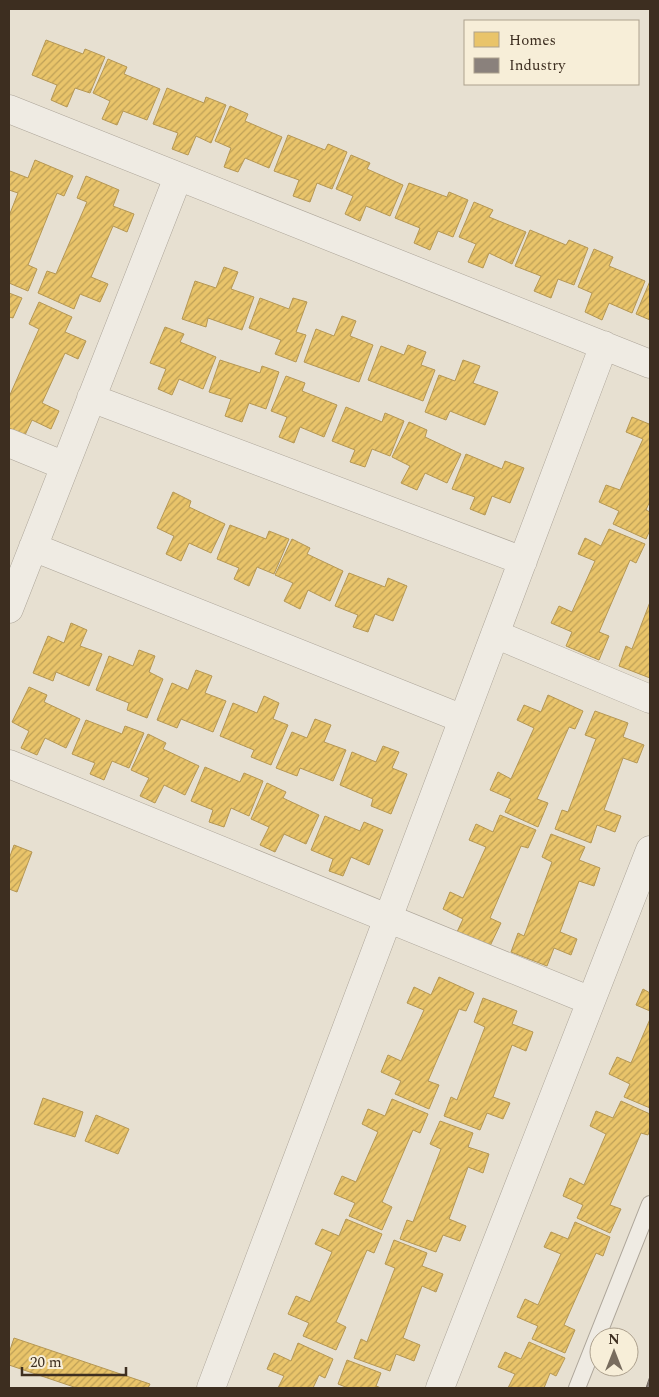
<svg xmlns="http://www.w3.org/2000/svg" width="659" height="1397" viewBox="0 0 659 1397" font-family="Spectral,serif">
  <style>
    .homes { fill: url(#homes-hatch); stroke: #b59754 }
    .industry { fill: url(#industry-hatch); stroke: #736860 }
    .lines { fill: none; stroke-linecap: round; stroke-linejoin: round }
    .lane-casing { stroke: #ada599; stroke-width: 18 }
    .street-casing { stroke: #ada599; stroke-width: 29 }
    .lane { stroke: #efebe3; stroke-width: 16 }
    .street { stroke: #efebe3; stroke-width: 28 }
  </style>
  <defs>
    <pattern id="homes-hatch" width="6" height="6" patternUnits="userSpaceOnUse" patternTransform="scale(1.25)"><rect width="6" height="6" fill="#e9c46a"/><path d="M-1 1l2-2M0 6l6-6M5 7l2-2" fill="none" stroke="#bea057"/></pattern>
    <pattern id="industry-hatch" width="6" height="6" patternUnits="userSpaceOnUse" patternTransform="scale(1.25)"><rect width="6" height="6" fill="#8a817c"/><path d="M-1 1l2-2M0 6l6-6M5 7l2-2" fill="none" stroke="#726a65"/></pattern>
  </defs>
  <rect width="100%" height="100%" fill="#e7e0d1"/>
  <!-- homes -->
  <path class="homes" d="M 46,40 L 83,54 L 85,49 L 105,57 L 90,93 L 75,88 L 67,107 L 51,100 L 57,85 L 32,75 Z
    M 108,59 L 127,67 L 124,74 L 160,89 L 147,120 L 123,111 L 117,125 L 102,119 L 110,101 L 93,93 Z
    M 167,88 L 204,103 L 206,97 L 226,105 L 211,143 L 196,136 L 188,155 L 172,149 L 178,133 L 153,124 Z
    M 230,106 L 248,114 L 245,121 L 282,137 L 269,168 L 245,158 L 238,172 L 224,167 L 231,148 L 215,141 Z
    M 288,135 L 325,150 L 328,144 L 347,152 L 332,189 L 317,183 L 310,202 L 293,196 L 299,180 L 274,171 Z
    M 351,155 L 370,163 L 367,169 L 403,185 L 390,216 L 366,206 L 360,221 L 345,214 L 353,196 L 336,189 Z
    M 35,160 L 73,176 L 64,196 L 57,193 L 28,265 L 37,269 L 28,291 L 9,283 L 9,216 L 18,193 L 9,190 L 9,172 L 10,171 L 28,178 Z
    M 86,176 L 119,190 L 113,206 L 134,214 L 127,232 L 113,226 L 91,277 L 108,284 L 100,302 L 80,294 L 74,309 L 38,293 L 47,271 L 56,274 L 87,202 L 77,198 Z
    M 409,183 L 447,197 L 449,192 L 468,200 L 453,237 L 438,231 L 430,250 L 414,243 L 420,228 L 395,218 Z
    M 474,202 L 493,210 L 489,217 L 526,232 L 512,264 L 489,253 L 483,268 L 468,262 L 476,244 L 459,237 Z
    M 530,230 L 566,245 L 569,240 L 588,248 L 574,285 L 558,279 L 551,298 L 534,291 L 541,276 L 515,266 Z
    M 594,249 L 613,257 L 609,266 L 645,281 L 632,313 L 609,303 L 602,320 L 585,312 L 592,293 L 578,287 Z
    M 224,267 L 238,272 L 231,289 L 254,297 L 242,330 L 208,318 L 206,327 L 182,319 L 195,281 L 216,288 Z
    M 650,281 L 650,320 L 636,314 Z
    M 9,293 L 22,298 L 13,318 L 9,317 Z
    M 260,298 L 289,309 L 293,298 L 307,302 L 296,332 L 306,335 L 296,362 L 275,354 L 281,340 L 249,328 Z
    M 39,302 L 72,317 L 65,332 L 86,341 L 78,359 L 65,353 L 42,403 L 59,411 L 51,429 L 32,420 L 25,435 L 9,428 L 9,397 L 39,329 L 29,324 Z
    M 342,316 L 356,321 L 350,336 L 373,345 L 359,382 L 304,362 L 316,329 L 334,336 Z
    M 165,327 L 184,334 L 180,342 L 216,357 L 203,389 L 179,379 L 172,395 L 158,389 L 166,369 L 150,363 Z
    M 408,345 L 426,352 L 421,365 L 435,370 L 423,401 L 368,380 L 381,346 L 404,355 Z
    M 220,360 L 260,373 L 262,366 L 279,372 L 266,409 L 249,403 L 242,422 L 225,416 L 231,399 L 209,392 Z
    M 463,360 L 480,366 L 473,383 L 498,392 L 485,425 L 450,411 L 446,420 L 425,412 L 439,375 L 455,381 Z
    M 286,376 L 305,383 L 302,391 L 337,405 L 324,437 L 300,427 L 294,443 L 279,437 L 287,417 L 271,411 Z
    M 346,407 L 382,422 L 385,413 L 404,421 L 390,456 L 372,449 L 365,467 L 350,462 L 355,450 L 332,441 Z
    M 632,417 L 649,424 L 650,422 L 650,501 L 646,510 L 650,512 L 650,530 L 646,539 L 613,524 L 619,511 L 599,502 L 606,485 L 620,490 L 643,439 L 626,432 Z
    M 409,422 L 427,430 L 425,437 L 461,454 L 447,483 L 425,473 L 417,490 L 401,483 L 410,466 L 392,457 Z
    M 466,454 L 502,469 L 505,461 L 524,468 L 510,503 L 492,496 L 485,515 L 470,509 L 475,497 L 452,489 Z
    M 173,492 L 191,501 L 189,507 L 225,524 L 211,553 L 189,543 L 181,561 L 166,554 L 174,536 L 157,528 Z
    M 230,525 L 266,539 L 269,531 L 289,539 L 274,574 L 257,567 L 249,586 L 234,579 L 239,568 L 217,559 Z
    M 609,529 L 645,544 L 636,563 L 630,560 L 599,632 L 609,636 L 599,660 L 566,646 L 572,632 L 551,623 L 559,606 L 572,612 L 595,561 L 578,554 L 585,538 L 601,546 Z
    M 292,539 L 310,548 L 307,554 L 343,571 L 330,601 L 308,590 L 300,609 L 284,601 L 293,583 L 275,575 Z
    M 349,573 L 385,587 L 388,578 L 407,586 L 393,621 L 375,614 L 368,632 L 353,627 L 358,615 L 335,606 Z
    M 650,602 L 650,678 L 619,666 L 626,646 L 632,649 Z
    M 71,623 L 87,630 L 80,646 L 102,654 L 89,686 L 56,672 L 53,681 L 33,673 L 48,636 L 64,643 Z
    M 139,650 L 155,656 L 149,672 L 163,679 L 147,718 L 127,710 L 129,703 L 96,690 L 109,656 L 133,666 Z
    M 196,670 L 212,676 L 205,693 L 226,701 L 213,732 L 181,719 L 177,728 L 157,720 L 172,683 L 188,690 Z
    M 29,687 L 47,695 L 44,702 L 80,719 L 66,748 L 45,738 L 37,755 L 21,748 L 29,731 L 12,722 Z
    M 548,695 L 583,711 L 575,729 L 569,727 L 537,799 L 548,803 L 538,827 L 505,812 L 511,799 L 490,790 L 498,772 L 511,779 L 534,728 L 517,720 L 524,705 L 541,712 Z
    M 264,696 L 279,703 L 273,719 L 288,725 L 271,765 L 251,757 L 254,750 L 220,736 L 233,703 L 257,713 Z
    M 595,711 L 628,723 L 623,737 L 644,745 L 637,763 L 623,758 L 604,810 L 621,816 L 615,832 L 597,825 L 591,843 L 555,829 L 562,810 L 568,812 L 596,739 L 585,735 Z
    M 315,719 L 331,725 L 324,742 L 346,750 L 333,781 L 300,768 L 297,776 L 276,768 L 292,732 L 307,738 Z
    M 86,720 L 122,734 L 125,726 L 144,733 L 129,768 L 112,761 L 104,780 L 90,774 L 95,763 L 72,754 Z
    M 148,734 L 166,743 L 163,749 L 199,766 L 185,795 L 164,785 L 155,803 L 140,796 L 149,778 L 131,770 Z
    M 383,746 L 399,752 L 392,768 L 407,774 L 391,814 L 371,806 L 373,799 L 340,785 L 352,752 L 376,762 Z
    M 205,767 L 240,782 L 244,773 L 263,781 L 249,816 L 231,808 L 224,827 L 209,822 L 213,810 L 191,801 Z
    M 267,783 L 286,792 L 283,798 L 319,815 L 306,844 L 284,834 L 275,852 L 260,845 L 269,827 L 251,819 Z
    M 500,815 L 536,830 L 528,848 L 521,846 L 490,918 L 501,923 L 490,946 L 457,932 L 463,919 L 443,909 L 450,892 L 463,898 L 486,847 L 469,840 L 476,824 L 493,832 Z
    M 325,816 L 360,831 L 364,822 L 383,830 L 369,865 L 351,857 L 343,876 L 329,871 L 333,859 L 311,850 Z
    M 551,834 L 585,847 L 579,860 L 600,868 L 594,886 L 579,881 L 560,932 L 577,939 L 571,955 L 554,948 L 547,966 L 511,952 L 518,933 L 524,936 L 552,862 L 542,857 Z
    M 14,845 L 32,852 L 17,892 L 9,889 L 9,859 Z
    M 439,977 L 474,993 L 466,1011 L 459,1009 L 428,1081 L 439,1085 L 429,1109 L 395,1094 L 401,1081 L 381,1072 L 388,1055 L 401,1061 L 424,1010 L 407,1003 L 414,987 L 431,995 Z
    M 643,989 L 650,993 L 650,1011 L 636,1005 Z
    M 483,998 L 517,1011 L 512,1024 L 533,1032 L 526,1051 L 512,1045 L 493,1097 L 510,1103 L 503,1119 L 487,1113 L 480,1130 L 444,1116 L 451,1097 L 457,1100 L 485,1027 L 474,1022 Z
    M 650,1019 L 650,1108 L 624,1097 L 630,1084 L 609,1074 L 617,1057 L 631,1063 Z
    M 43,1098 L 83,1112 L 75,1137 L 34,1124 Z
    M 392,1099 L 428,1114 L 420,1133 L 413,1130 L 382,1202 L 392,1207 L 382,1230 L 349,1216 L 355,1203 L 334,1194 L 342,1176 L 356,1182 L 378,1132 L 362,1124 L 368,1109 L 385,1116 Z
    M 621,1101 L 650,1114 L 650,1129 L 648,1135 L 641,1133 L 610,1205 L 621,1209 L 610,1233 L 577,1218 L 583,1205 L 563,1196 L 570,1178 L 584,1185 L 606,1134 L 590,1126 L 596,1111 L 613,1118 Z
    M 96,1115 L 129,1129 L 118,1154 L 85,1141 Z
    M 440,1121 L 473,1133 L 468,1147 L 489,1154 L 483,1173 L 468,1167 L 449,1219 L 466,1226 L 460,1241 L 443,1235 L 436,1252 L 400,1239 L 407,1220 L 413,1222 L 441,1149 L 430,1144 Z
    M 346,1219 L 382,1234 L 374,1253 L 367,1250 L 336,1322 L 346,1327 L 336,1350 L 303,1336 L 309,1323 L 288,1314 L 296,1296 L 310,1302 L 332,1252 L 315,1244 L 322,1229 L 339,1236 Z
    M 575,1222 L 610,1237 L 603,1256 L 596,1253 L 564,1325 L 575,1330 L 565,1353 L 532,1339 L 538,1326 L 517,1317 L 525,1299 L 538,1305 L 561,1254 L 544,1247 L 551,1232 L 568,1239 Z
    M 394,1240 L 427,1253 L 422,1266 L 443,1274 L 436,1292 L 422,1286 L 403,1338 L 420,1345 L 414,1361 L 396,1354 L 390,1371 L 354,1358 L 361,1339 L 367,1342 L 395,1268 L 385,1264 Z
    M 14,1338 L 150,1384 L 148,1388 L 77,1388 L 9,1365 L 9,1353 Z
    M 529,1342 L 565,1358 L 556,1376 L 550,1373 L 544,1388 L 508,1388 L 515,1374 L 498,1367 L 505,1352 L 521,1359 Z
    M 298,1343 L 333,1359 L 325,1378 L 319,1375 L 313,1388 L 278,1388 L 284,1376 L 267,1369 L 274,1353 L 291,1361 Z
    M 347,1360 L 381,1373 L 376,1386 L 381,1388 L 348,1388 L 338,1384 Z"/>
  <!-- industry -->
  <path class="industry" d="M 650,1376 L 650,1388 L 646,1388 Z"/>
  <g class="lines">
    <!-- lane casing -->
    <g class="lane-casing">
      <path id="lane" d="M 577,1388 L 650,1204"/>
    </g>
    <!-- street casing -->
    <g class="street-casing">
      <path id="street" d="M 9,109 L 650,364
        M 91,398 L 523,561
        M 9,443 L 65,466
        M 33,547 L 463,719
        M 9,609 L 178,177
        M 495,634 L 650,699
        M 9,764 L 591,1001
        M 211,1388 L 604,345
        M 440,1388 L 650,850"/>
    </g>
    <!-- lane -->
    <use href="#lane" class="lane"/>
    <!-- street -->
    <use href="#street" class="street"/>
  </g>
  <!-- border -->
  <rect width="659" height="1397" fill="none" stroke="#3d2e20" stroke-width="20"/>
  <!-- legend -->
  <rect x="464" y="20" width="175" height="65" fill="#f7eed8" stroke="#ada18e"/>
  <rect x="474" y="32" width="25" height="15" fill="#e9c46a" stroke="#ada18e"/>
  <text x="509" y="45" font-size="15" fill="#3d2e20">Homes</text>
  <rect x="474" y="58" width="25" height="15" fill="#8a817c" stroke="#ada18e"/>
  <text x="509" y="70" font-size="15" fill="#3d2e20">Industry</text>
  <!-- north arrow -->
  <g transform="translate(614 1352)"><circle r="24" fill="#f7eed8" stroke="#ada18e"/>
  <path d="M0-4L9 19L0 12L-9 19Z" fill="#786c5e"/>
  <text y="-8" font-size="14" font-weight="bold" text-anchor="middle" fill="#3d2e20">N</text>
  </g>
  <!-- scale -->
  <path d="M22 1367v8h104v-8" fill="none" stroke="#3d2e20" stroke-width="2.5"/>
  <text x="30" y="1367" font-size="15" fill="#3d2e20" stroke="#f7eed8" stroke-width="4" paint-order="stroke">20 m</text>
</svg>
